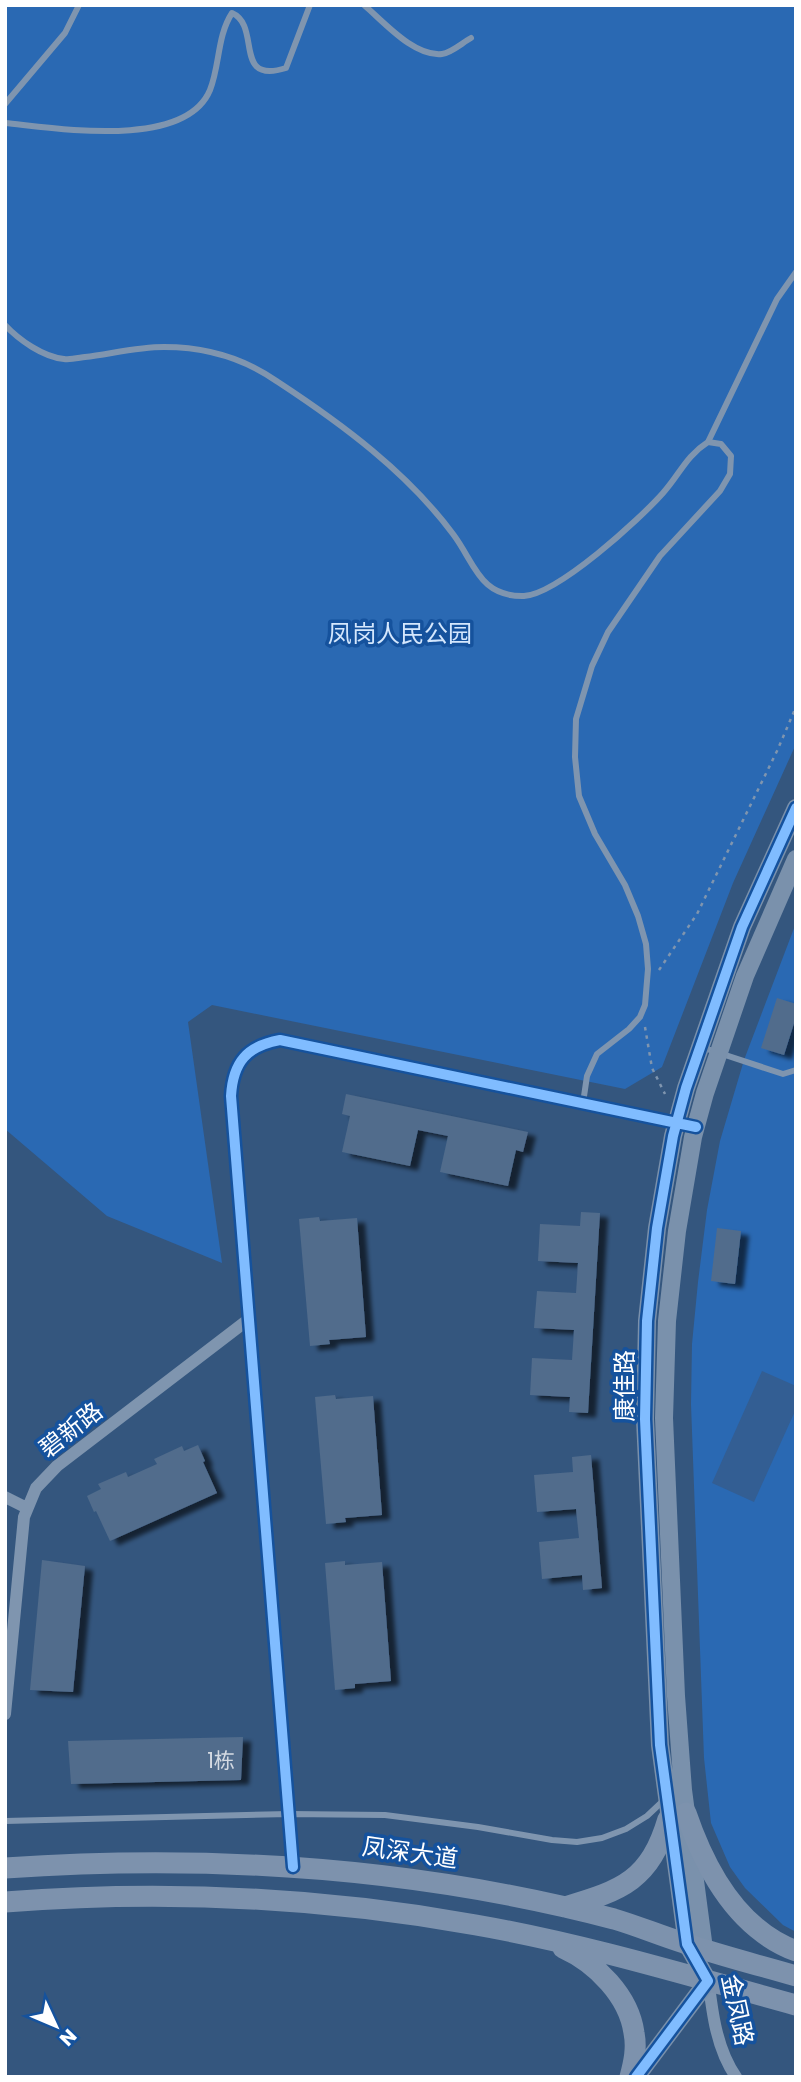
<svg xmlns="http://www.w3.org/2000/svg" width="801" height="2082" viewBox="0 0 801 2082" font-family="Poppins,'Noto Sans SC',sans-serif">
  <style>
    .green { fill: #2a69b3 }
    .water { fill: #335e93 }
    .building { fill: #516c8c; filter: url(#shadow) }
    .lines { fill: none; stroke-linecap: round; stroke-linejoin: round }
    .path { stroke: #7f95af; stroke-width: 2.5; stroke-dasharray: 3.5 5; stroke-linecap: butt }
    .lane { stroke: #7f95af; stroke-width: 6 }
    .street { stroke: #7f95af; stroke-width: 12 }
    .secondary { stroke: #7a91ac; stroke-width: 18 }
    .primary { stroke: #7d92ad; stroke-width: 21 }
    .cycleway-casing { stroke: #15529d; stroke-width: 15 }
    .cycleway { stroke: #80bcff; stroke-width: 10 }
    .labels { text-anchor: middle; stroke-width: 7; stroke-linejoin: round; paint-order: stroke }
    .number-label { font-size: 21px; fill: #d4dae2 }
    .park-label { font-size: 24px; fill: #d4e7fd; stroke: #15529d }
    .street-label { font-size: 24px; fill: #fff; stroke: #15529d }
  </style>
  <defs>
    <filter id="shadow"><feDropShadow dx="8" dy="4.5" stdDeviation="2" flood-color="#0009"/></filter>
  </defs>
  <rect width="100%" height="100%" fill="#34567e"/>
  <!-- green -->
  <path class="green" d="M 5,5 L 796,5 L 796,744 L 733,883 L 662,1067 L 625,1089 L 212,1005 L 188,1022 L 222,1263 L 107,1216 L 5,1129 Z
    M 796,923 L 796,1932 L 783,1925 L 745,1888 L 730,1867 L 711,1823 L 704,1758 L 691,1404 L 692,1344 L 698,1282 L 707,1210 L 720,1141 L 744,1060 Z"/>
  <!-- water -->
  <path class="water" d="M 762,1371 L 796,1386 L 796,1409 L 754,1502 L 712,1483 Z"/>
  <!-- building -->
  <path class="building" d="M 777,998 L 796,1004 L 796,1017 L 784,1055 L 761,1048 Z
    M 346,1094 L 528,1132 L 523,1152 L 516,1150 L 508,1186 L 440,1172 L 448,1136 L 418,1130 L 410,1166 L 342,1152 L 350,1116 L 342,1114 Z
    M 581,1212 L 600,1213 L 588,1413 L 569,1412 L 570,1397 L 530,1395 L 532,1358 L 572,1360 L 574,1330 L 534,1328 L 537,1291 L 576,1293 L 578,1263 L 538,1261 L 540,1224 L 580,1226 Z
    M 319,1217 L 320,1221 L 357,1218 L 366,1337 L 329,1340 L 330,1344 L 310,1346 L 299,1219 Z
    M 717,1228 L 741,1231 L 735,1284 L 711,1281 Z
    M 335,1395 L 336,1399 L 373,1396 L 382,1515 L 345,1518 L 346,1522 L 326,1524 L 315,1397 Z
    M 198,1445 L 205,1461 L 203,1462 L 217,1493 L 110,1541 L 96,1511 L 94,1512 L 87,1496 L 101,1489 L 98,1484 L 126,1472 L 128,1477 L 157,1464 L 154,1459 L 182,1446 L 184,1451 Z
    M 591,1455 L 602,1588 L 583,1590 L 582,1575 L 542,1579 L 539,1542 L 579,1538 L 576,1509 L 537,1512 L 534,1475 L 573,1472 L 572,1457 Z
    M 42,1560 L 85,1566 L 73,1692 L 30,1690 Z
    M 345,1561 L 345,1565 L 382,1562 L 391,1681 L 355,1684 L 355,1688 L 335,1690 L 325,1563 Z
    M 243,1737 L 241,1780 L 71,1784 L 68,1741 Z"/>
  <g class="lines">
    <!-- path -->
    <path class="path" d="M 659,970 L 697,914 L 777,751 L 796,707
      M 645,1027 L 652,1068 L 665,1094"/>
    <!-- lane -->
    <path class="lane" d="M 364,5 C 384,22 414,57 442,54 C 451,53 462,43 471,38
      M 5,104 L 65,33 L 79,5
      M 5,123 C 56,128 185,150 210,90 C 220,65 217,36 232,13 C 262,26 232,85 286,68 L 310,5
      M 5,325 C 19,340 43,357 64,359 C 70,360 78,358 85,357 C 110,354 138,347 164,347 C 206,347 244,358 278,382 C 342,424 407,472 453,534 C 475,563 479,597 524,596 C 558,594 640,519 663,493 C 680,474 686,456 708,442 L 777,299 L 796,272
      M 701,1047 L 783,1074 L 796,1070
      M 583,1103 L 587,1076 L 597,1054 L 629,1029 L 640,1017 L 645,1005 L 648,969 L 646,944 L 638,916 L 625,885 L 595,834 L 579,796 L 575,757 L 576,719 L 592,666 L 608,632 L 660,556 L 720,491 L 730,474 L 731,456 L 721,444 L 708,442
      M 5,1821 L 289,1814 L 385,1815 L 478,1827 L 552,1840 L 577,1842 L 602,1838 L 626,1829 L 647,1816 L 664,1800"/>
    <!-- street -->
    <path class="street" d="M 5,1497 L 27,1508
      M 5,1714 L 24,1517 L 36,1488 L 57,1466 L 249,1319
      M 293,1867 L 231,1096 C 233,1062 247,1046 280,1040 L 696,1127
      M 708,1977 C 712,2011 716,2048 736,2077"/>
    <!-- secondary -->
    <path class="secondary" d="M 704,1949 L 683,1790 L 676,1696 L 664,1418 L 667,1321 L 677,1231 L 693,1137 L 705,1093 L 745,976 L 796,859
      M 636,2077 L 708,1981 L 687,1944 L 660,1745 L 645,1419 L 647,1321 L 657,1228 L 673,1136 L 686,1088 L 742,927 L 796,808"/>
    <!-- primary -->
    <path class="primary" d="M 686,1813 C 705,1869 737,1929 796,1951
      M 5,1868 C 210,1854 415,1867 614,1919 C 638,1926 661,1936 684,1943 C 721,1956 759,1965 796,1976
      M 5,1902 C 163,1890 321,1897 476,1925 C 585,1944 690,1976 796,2005
      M 565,1907 C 623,1890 650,1880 668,1819
      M 563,1948 C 596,1963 629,1996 634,2033 C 637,2048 634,2062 630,2077"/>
    <!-- cycleway casing -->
    <g class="cycleway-casing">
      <path id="cycleway" d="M 293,1867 L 231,1096 C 233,1062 247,1046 280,1040 L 696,1127
        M 636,2077 L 708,1981 L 687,1944 L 660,1745 L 645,1419 L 647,1321 L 657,1228 L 673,1136 L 686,1088 L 742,927 L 796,808"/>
    </g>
    <!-- cycleway -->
    <use href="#cycleway" class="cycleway"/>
  </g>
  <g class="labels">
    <!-- number labels -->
    <g class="number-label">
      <text x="221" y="1768">1栋</text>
    </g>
    <!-- park labels -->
    <g class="park-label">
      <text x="400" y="642">凤岗人民公园</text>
    </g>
    <!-- street labels -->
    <g class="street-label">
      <text transform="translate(625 1386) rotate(-90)" y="8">康佳路</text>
      <text transform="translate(71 1430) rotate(-38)" y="8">碧新路</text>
      <text transform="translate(410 1853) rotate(8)" y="8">凤深大道</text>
      <text transform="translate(737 2010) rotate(78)" y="8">金凤路</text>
    </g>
  </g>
  <!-- border -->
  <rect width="801" height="2082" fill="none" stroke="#ffffff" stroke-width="14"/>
  <!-- north arrow -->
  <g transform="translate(56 2026) rotate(134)" stroke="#15529d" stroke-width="5" paint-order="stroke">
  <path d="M0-5L12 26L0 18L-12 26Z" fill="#ffffff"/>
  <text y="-10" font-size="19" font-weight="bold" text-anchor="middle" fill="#ffffff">N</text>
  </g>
</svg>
